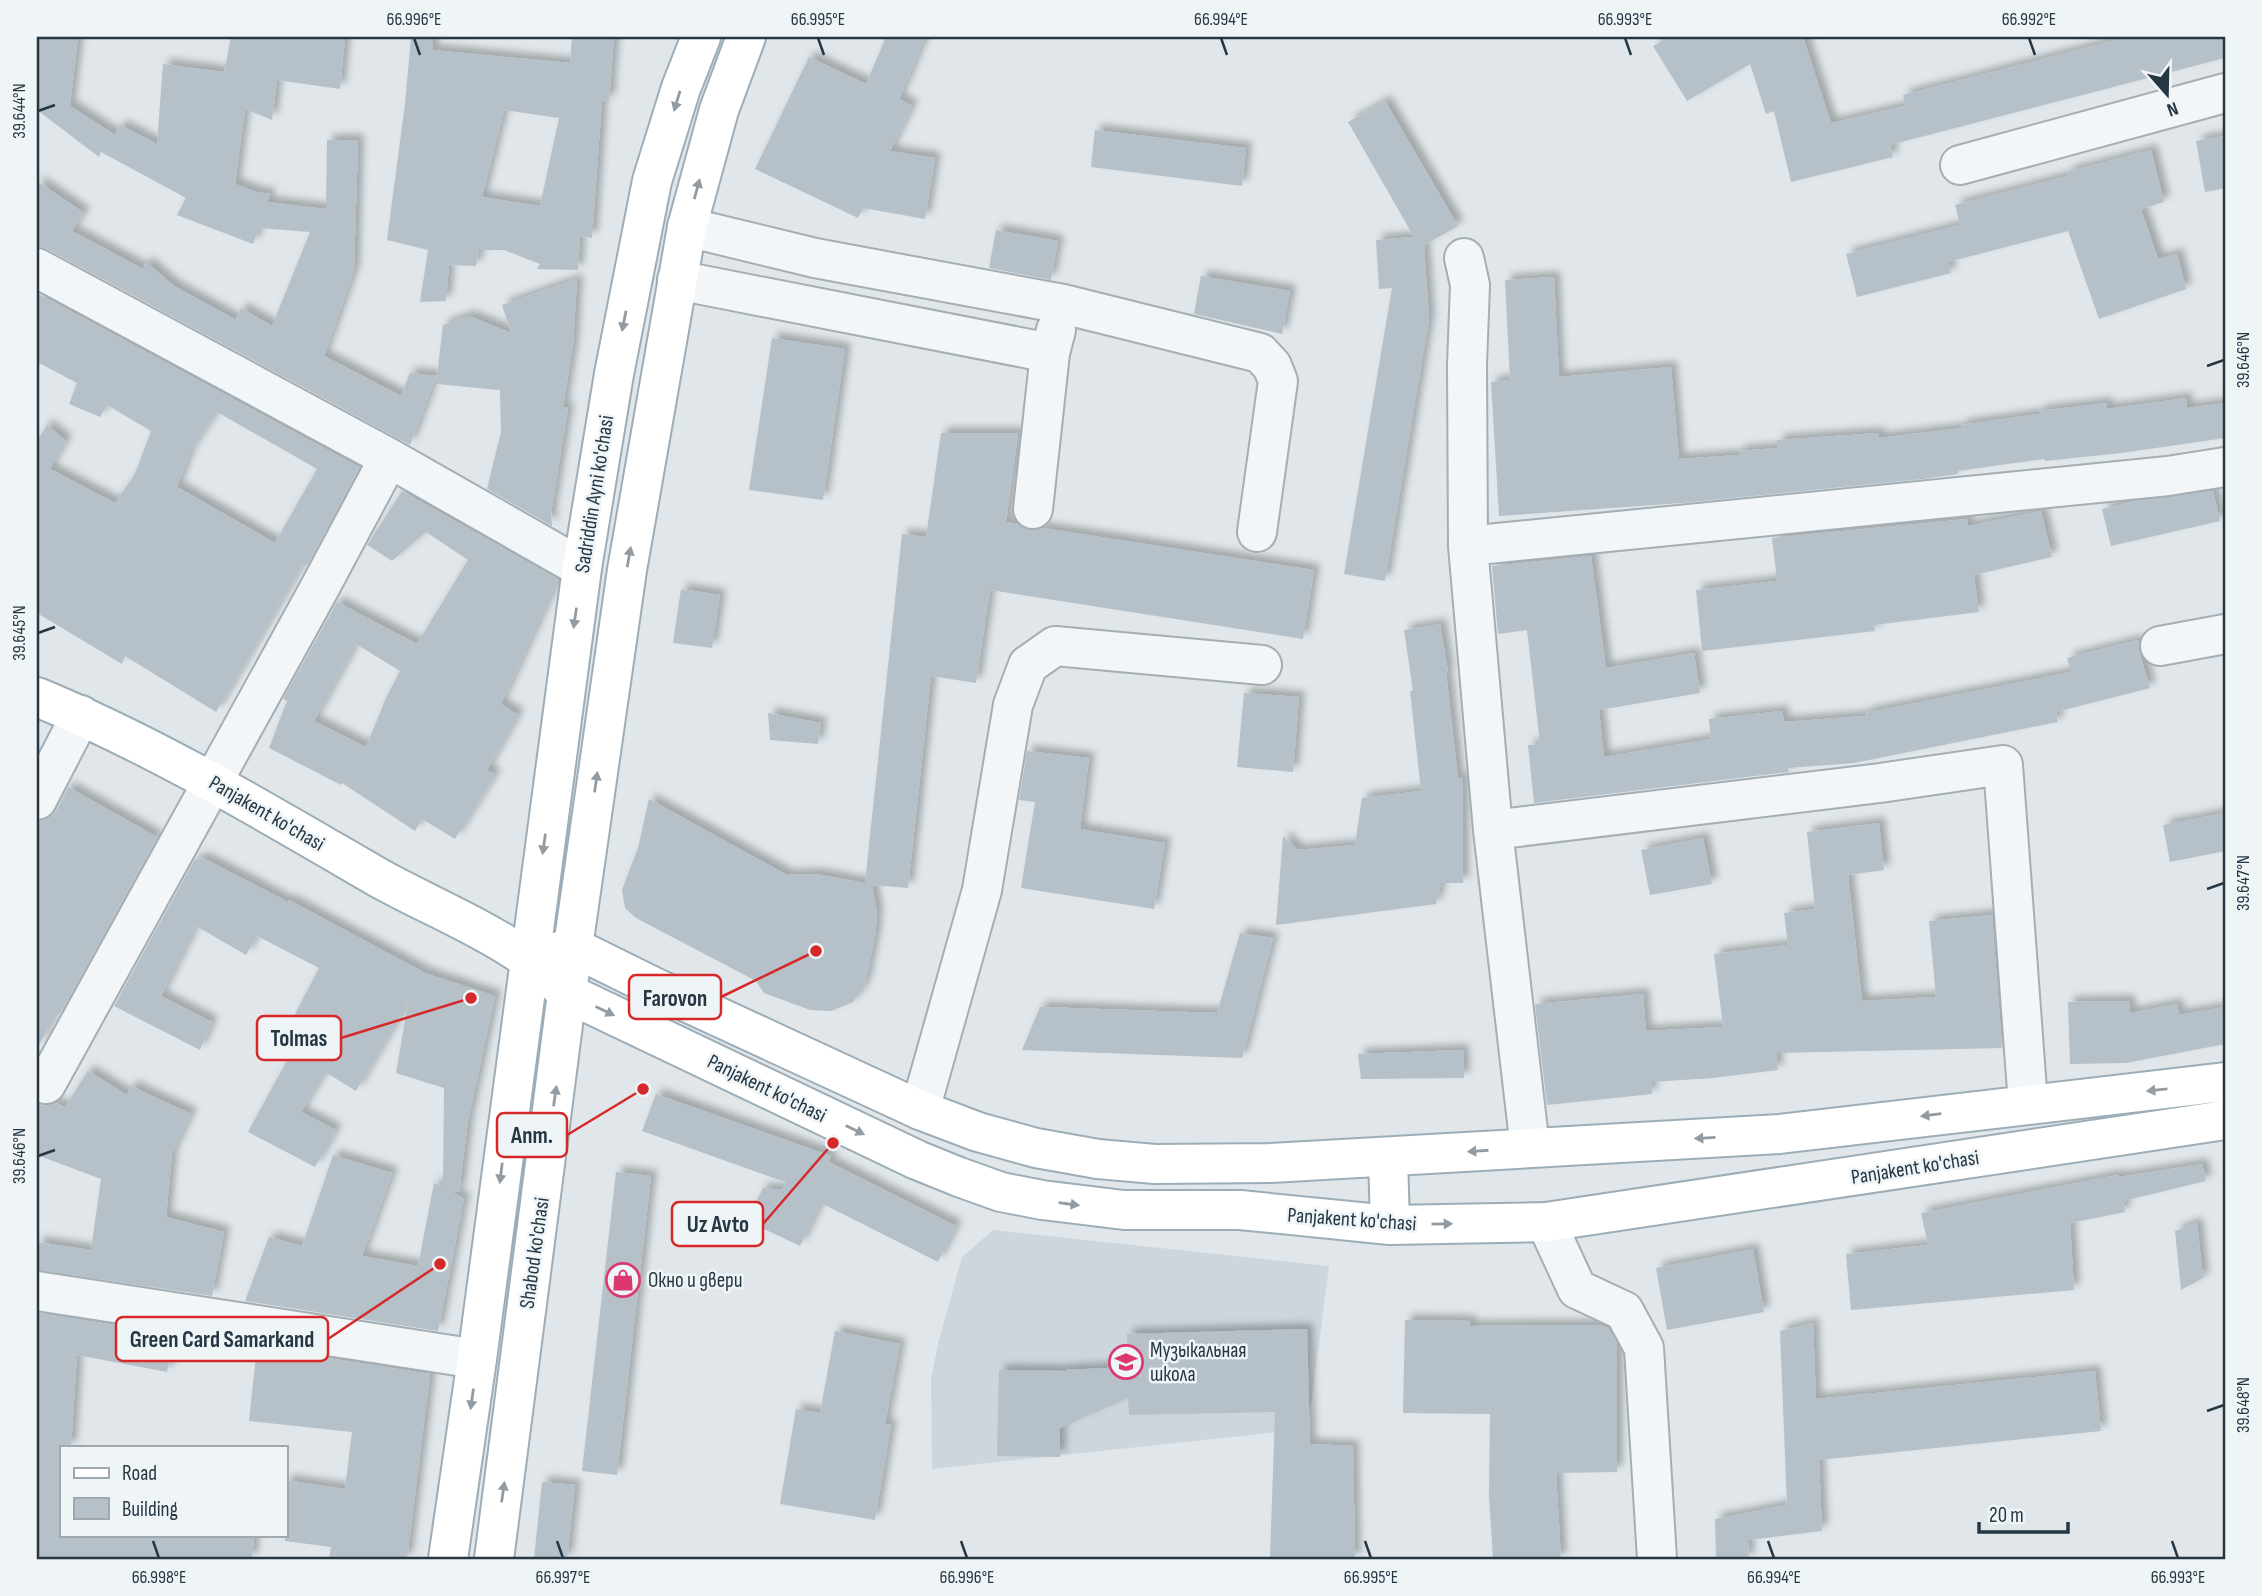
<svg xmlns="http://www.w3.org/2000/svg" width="2262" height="1596" viewBox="0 0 2262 1596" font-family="'Sofia Sans Condensed',sans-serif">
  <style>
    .built { fill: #cdd6dd }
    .building { fill: #b6c0c9; fill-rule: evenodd; filter: url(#shadow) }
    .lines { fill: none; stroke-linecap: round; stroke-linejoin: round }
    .minor-casing { stroke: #a4aeb5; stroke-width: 42 }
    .major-casing { stroke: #9dadb7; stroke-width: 42 }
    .minor { stroke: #f3f6f8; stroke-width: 38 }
    .major { stroke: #fff; stroke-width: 38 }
    .oneway { fill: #929ba2 }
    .ticks { fill: none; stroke: #263744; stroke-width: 2.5 }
    .labels { text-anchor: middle; stroke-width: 5; stroke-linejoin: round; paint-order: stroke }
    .street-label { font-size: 21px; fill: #263744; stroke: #eff4f7 }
    .poi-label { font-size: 21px; fill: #263744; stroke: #eff4f7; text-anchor: start }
    .leader { fill: none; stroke: #d62828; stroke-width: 2.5 }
    .callout-dot { fill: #d62828; stroke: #eff4f7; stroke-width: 2.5 }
    .callout { fill: #eff4f7; stroke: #d62828; stroke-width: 2.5 }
    .callout-label { font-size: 23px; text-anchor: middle; font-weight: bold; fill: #263744 }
    .neatline { fill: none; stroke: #263744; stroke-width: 2.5 }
    .ticks-label { font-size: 18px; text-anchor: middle; fill: #263744 }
  </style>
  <defs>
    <filter id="shadow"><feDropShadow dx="6" dy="-6" stdDeviation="3.5" flood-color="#0004"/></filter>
  </defs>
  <rect width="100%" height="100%" fill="#e0e6ea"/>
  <!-- built -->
  <path class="built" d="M 993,1230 L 1329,1266 L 1308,1429 L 932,1469 L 931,1379 L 938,1344 L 962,1257 Z"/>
  <!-- building -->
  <path class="building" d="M 37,37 L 78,37 L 70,106 L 115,135 L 120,125 L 157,144 L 163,64 L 224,72 L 231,37 L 345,37 L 340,89 L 277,80 L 272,120 L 245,109 L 235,184 L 256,192 L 270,194 L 267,202 L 326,209 L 327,140 L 358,140 L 354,270 L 324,356 L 401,396 L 410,373 L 436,376 L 410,445 L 47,249 L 37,246 L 37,181 L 84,213 L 72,231 L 143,269 L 146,262 L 174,286 L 236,320 L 241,308 L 272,326 L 310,232 L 259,228 L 253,244 L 177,215 L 186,198 L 101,152 L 99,157 L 37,110 Z
    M 411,37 L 433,37 L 432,50 L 570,63 L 572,37 L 614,37 L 609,101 L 602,100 L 592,238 L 580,236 L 578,270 L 537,269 L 540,264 L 504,250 L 479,250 L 476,266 L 449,265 L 446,301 L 420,302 L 428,250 L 387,240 L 405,104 ZM 504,110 L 559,118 L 540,206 L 482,197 Z
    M 886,37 L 925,37 L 899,99 L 912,106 L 890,151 L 935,158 L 925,219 L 863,208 L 858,218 L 755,169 L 809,57 L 866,84 Z
    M 1669,37 L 1803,37 L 1831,123 L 1905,106 L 1903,95 L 2128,37 L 2225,37 L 2225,58 L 1890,145 L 1893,157 L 1791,182 L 1774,111 L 1766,114 L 1750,64 L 1687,101 L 1653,46 Z
    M 1385,101 L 1458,226 L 1424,245 L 1429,319 L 1385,581 L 1344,574 L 1392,288 L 1379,289 L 1376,240 L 1414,237 L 1348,122 Z
    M 1095,130 L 1246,148 L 1242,186 L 1091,167 Z
    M 2225,136 L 2225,188 L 2205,192 L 2196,141 Z
    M 2151,150 L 2164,202 L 2141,209 L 2158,259 L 2177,254 L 2186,289 L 2099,319 L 2068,231 L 1948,262 L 1951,273 L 1857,297 L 1846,254 L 1960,225 L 1955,205 L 2068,176 L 2067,172 Z
    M 996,230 L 1058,241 L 1051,280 L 989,268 Z
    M 1201,276 L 1290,291 L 1282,334 L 1194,314 Z
    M 1554,277 L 1559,377 L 1671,367 L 1679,459 L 1739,455 L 1739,451 L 1778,448 L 1777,440 L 1879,433 L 1879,438 L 1962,428 L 1961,425 L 2039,414 L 2039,411 L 2107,403 L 2107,409 L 2186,398 L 2187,408 L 2225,403 L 2225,438 L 2121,453 L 2045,461 L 2044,459 L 1958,471 L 1958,474 L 1923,479 L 1682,503 L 1499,516 L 1491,382 L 1510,380 L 1505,280 Z
    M 577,279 L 573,344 L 563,407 L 568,408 L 551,513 L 552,526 L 487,489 L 501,432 L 500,390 L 436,384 L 443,325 L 469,316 L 511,333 L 502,305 Z
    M 37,293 L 359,467 L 307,566 L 303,564 L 216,712 L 125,656 L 122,664 L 37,613 L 37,441 L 47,425 L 66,441 L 50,469 L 115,503 L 134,476 L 151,431 L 107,405 L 100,417 L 69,404 L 77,383 L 37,362 ZM 217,412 L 317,469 L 275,543 L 177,487 L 190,452 Z
    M 772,338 L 845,349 L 823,500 L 749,490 Z
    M 941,433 L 1018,433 L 1006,522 L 1018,524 L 1030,531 L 1043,528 L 1314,570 L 1303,639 L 990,590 L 976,683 L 931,676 L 908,888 L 872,885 L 877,913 L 875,936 L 865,985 L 853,1002 L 831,1011 L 810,1010 L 764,993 L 756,981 L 636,918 L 625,908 L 622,890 L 638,848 L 649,799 L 787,875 L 816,874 L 865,883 L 902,534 L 926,537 Z
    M 402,491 L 558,579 L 501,704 L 518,715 L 487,770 L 495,775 L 455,839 L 422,819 L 415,831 L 342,783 L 341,785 L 269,748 L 287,701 L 283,699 L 337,602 L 417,644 L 468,560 L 426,532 L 392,561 L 367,545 ZM 356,644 L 400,671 L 386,698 L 366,747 L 314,721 Z
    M 2213,491 L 2220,521 L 2111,546 L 2102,509 L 2136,501 Z
    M 2041,511 L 2052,557 L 1974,575 L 1979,612 L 1874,625 L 1875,631 L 1702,651 L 1696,590 L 1777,581 L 1772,538 L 1968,519 L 1968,526 Z
    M 1591,556 L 1606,668 L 1694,653 L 1700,693 L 1599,710 L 1604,757 L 1711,739 L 1709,719 L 1782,711 L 1784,722 L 1865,716 L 1865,713 L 2071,672 L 2067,658 L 2138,640 L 2139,651 L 2150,688 L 2056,712 L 2058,722 L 1854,763 L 1788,768 L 1789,772 L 1534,803 L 1528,745 L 1540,744 L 1527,630 L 1498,634 L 1492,566 Z
    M 681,589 L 720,595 L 712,648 L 673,643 Z
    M 1440,624 L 1448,672 L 1446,672 L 1458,779 L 1463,778 L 1463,883 L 1441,883 L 1436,904 L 1276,925 L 1283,836 L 1298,850 L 1355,845 L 1362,798 L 1421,791 L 1410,691 L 1413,691 L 1404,630 Z
    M 1244,693 L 1299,697 L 1293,772 L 1237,767 Z
    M 768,713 L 821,723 L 818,744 L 770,740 Z
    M 1027,751 L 1089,758 L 1080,829 L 1165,843 L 1154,909 L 1021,888 L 1035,802 L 1019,800 Z
    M 68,787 L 157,837 L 59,1015 L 55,1013 L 37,1050 L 37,822 L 48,819 L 56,811 Z
    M 2225,813 L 2225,851 L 2170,862 L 2163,825 Z
    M 1879,823 L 1884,870 L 1848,875 L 1862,1001 L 1936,997 L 1929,921 L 1992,915 L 2002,1048 L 1776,1053 L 1778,1070 L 1713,1078 L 1651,1082 L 1652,1094 L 1547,1105 L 1535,1004 L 1643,994 L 1646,1031 L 1723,1027 L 1714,954 L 1788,945 L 1784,913 L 1815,909 L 1807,832 Z
    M 1703,838 L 1712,884 L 1650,895 L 1641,850 Z
    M 201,857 L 288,902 L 289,900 L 425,973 L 495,996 L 468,1121 L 459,1192 L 451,1191 L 464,1199 L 438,1331 L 245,1301 L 269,1237 L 302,1246 L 333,1155 L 392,1173 L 362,1256 L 418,1266 L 434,1183 L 443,1187 L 444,1088 L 396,1073 L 408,1003 L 356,1091 L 325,1072 L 301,1112 L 336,1130 L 315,1167 L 248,1132 L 307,1024 L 293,1018 L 319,968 L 257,936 L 246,955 L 196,926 L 161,996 L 212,1022 L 200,1050 L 114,1006 L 195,859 L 199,861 Z
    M 1240,933 L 1273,938 L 1242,1058 L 1022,1050 L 1040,1007 L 1217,1013 Z
    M 2129,1001 L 2130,1013 L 2177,1004 L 2179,1015 L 2225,1007 L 2225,1044 L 2126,1063 L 2070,1064 L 2068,1002 Z
    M 1463,1050 L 1464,1078 L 1361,1079 L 1358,1054 Z
    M 88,1071 L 127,1095 L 131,1086 L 191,1114 L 172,1154 L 166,1217 L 224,1232 L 212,1296 L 37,1270 L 37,1242 L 91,1250 L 101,1179 L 37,1155 L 37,1104 L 47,1106 L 56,1103 L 65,1107 Z
    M 656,1094 L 831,1156 L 829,1162 L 956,1226 L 938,1262 L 821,1203 L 800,1246 L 747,1221 L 763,1188 L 783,1190 L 785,1182 L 642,1131 Z
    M 2202,1164 L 2206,1181 L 2123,1201 L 2125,1212 L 2070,1223 L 2074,1290 L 1851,1310 L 1846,1254 L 1928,1245 L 1921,1213 L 2118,1175 L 2119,1177 Z
    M 616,1172 L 651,1176 L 617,1475 L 582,1471 Z
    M 2197,1223 L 2203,1278 L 2181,1290 L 2175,1231 Z
    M 1753,1249 L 1764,1312 L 1667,1330 L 1656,1268 Z
    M 37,1313 L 174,1334 L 167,1372 L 77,1355 L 71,1447 L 61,1447 L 61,1535 L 254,1535 L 252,1559 L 37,1559 L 37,1397 L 39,1357 L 37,1357 Z
    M 1405,1320 L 1470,1321 L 1470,1326 L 1601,1325 L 1608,1328 L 1617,1343 L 1617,1472 L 1556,1473 L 1561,1559 L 1493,1559 L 1489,1495 L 1490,1414 L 1403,1413 Z
    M 1813,1323 L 1816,1399 L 2095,1371 L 2101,1431 L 1819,1460 L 1822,1531 L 1748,1540 L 1749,1559 L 1716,1559 L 1715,1519 L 1787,1505 L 1780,1331 Z
    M 1307,1329 L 1310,1444 L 1353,1446 L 1355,1559 L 1270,1559 L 1275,1412 L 1129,1415 L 1128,1398 L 1060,1428 L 1060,1457 L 997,1456 L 999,1370 L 1065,1371 L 1065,1370 L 1128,1367 L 1127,1334 Z
    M 835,1331 L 900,1344 L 885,1424 L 891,1425 L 875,1520 L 780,1504 L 796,1409 L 820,1413 Z
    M 257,1347 L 430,1374 L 407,1559 L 329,1559 L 331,1547 L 285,1541 L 285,1480 L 345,1489 L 352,1432 L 249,1421 Z
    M 542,1482 L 575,1485 L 567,1559 L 534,1559 Z"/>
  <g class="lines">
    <!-- minor casing -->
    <g class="minor-casing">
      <path id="minor" d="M 1960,165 L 2225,93
        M 687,227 L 815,258 L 1063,304 L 1260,353 L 1272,366 L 1278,381 L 1257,532
        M 1464,258 L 1470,285 L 1467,365 L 1468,546 L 1493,830 L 1530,1148
        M 37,268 L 389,458 L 582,568
        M 677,280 L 1050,353
        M 1033,509 L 1050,353 L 1056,330
        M 1468,546 L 2168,476 L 2225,467
        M 2160,646 L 2225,634
        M 37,800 L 81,715
        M 1493,830 L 1880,783 L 2003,765 L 2028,1104
        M 46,1084 L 318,591 L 389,458
        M 920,1110 L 982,890 L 1013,705 L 1028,665 L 1055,646 L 1262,665
        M 1546,1222 L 1577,1289 L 1624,1311 L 1644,1348 L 1657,1559
        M 37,1291 L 477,1359"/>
    </g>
    <!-- major casing -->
    <g class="major-casing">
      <path id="major" d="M 37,697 C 156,746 267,813 379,878 C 428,905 482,927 528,959 C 542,969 555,982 569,994 L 917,1160 L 959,1177 L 1001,1192 L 1042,1200 L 1124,1210 L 1240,1210 L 1390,1225 L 1546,1222 L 2225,1120
        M 529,960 L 573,947 L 656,988 L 920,1110 L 978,1132 L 1036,1148 L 1098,1159 L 1155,1164 L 1271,1163 L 1780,1134 L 2225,1082
        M 1388,1157 L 1390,1225
        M 448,1559 L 477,1359 L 582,568 L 614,374 L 652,181 L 681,88 L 701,37
        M 494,1559 L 573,947 L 627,570 L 687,227 L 719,110 L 746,37"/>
    </g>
    <!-- minor -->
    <use href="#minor" class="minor"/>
    <!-- major -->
    <use href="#major" class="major"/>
  </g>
  <!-- one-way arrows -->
  <defs><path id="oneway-solid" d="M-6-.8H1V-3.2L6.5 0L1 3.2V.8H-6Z" transform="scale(1.75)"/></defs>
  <g class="oneway">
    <use href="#oneway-solid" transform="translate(677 101) rotate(107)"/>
    <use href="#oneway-solid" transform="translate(697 189) rotate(-75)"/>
    <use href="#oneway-solid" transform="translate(624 321) rotate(101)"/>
    <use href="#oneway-solid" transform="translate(629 557) rotate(-80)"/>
    <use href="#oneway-solid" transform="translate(575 618) rotate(98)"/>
    <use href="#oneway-solid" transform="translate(596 782) rotate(-82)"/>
    <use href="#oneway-solid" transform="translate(544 844) rotate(98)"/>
    <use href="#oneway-solid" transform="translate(605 1011) rotate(26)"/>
    <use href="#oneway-solid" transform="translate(2157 1090) rotate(174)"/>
    <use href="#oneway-solid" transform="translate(555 1096) rotate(-82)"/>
    <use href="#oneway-solid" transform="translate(1931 1115) rotate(173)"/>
    <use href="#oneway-solid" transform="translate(855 1130) rotate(26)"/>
    <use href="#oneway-solid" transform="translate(1705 1138) rotate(177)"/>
    <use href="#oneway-solid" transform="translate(1478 1151) rotate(176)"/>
    <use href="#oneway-solid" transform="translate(501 1173) rotate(97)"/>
    <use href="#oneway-solid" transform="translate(1069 1204) rotate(8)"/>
    <use href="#oneway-solid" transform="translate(1442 1224) rotate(-1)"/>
    <use href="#oneway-solid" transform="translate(472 1399) rotate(98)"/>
    <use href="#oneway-solid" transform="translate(503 1492) rotate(-82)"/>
  </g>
  <!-- ticks -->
  <path class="ticks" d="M 414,38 L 420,55M 818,38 L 824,55M 1221,38 L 1227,55M 1625,38 L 1631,55M 2029,38 L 2035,55M 38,111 L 55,105M 2207,366 L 2224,360M 38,633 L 55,627M 2207,889 L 2224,883M 38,1156 L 55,1150M 2207,1411 L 2224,1405M 153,1541 L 159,1558M 557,1541 L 563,1558M 961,1541 L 967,1558M 1365,1541 L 1371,1558M 1768,1541 L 1774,1558M 2172,1541 L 2178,1558"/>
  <!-- icons -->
  <defs>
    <g id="shop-ring" transform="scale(1.75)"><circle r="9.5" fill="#eff4f7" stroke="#dd3770" stroke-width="1.5"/><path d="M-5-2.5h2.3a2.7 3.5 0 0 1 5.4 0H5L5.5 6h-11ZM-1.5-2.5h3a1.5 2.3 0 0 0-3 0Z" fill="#dd3770"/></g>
    <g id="school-ring" transform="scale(1.75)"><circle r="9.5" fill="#eff4f7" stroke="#dd3770" stroke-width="1.5"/><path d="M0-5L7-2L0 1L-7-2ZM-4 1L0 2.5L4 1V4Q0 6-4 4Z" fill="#dd3770"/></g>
  </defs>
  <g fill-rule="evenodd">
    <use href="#shop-ring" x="623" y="1280"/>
    <use href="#school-ring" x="1126" y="1362"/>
  </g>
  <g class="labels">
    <!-- street labels -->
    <g class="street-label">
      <text transform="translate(594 494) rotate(-81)" y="7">Sadriddin Ayni ko'chasi</text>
      <text transform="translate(267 813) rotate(30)" y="7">Panjakent ko'chasi</text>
      <text transform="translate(767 1088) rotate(26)" y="7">Panjakent ko'chasi</text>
      <text transform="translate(1915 1167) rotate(-9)" y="7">Panjakent ko'chasi</text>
      <text transform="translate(1352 1219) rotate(4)" y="7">Panjakent ko'chasi</text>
      <text transform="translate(534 1253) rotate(-82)" y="7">Shabod ko'chasi</text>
    </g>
    <!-- poi labels -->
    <g class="poi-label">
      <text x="648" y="1287">Окно и двери</text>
      <text x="1150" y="1357">Музыкальная<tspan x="1150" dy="24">школа</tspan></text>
    </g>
  </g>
  <!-- callouts -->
  <path class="leader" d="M816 951L721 997M471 998L341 1038M643 1089L567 1135M833 1143L763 1224M440 1264L328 1339"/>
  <g class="callout-dot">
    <circle cx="816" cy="951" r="7"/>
    <circle cx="471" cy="998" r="7"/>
    <circle cx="643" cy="1089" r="7"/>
    <circle cx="833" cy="1143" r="7"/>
    <circle cx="440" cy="1264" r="7"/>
  </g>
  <g class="callout">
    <rect x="629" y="975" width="92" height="44" rx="7"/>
    <rect x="257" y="1016" width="84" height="44" rx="7"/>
    <rect x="497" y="1113" width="70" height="44" rx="7"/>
    <rect x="672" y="1202" width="91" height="44" rx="7"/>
    <rect x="116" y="1317" width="212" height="44" rx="7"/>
  </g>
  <g class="callout-label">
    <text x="675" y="1006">Farovon</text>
    <text x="299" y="1046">Tolmas</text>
    <text x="532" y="1143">Апт.</text>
    <text x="718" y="1232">Uz Avto</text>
    <text x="222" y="1347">Green Card Samarkand</text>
  </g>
  <!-- border -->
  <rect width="2262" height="1596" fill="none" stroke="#eff4f7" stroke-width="77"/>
  <!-- legend -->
  <rect x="60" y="1446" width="228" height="91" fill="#eff4f7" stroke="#9fa8af" stroke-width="2"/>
  <rect x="74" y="1468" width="35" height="10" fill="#ffffff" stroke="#9fa8af" stroke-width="2"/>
  <text x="122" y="1480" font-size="21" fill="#263744">Road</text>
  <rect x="74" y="1498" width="35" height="21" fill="#b6c0c9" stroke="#9fa8af" stroke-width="2"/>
  <text x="122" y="1516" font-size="21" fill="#263744">Building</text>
  <!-- north arrow -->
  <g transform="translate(2167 94) rotate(160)" stroke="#eff4f7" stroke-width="5" paint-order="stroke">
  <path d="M0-5L12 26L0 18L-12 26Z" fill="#263744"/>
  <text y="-10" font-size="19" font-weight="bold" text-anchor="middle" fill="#263744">N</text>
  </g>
  <!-- scale -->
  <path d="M1979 1522v10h89v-10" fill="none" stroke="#263744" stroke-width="3.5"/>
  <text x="1989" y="1522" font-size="21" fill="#263744" stroke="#eff4f7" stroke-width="5" paint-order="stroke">20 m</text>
  <rect x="38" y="38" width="2186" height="1520" class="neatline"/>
  <g class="ticks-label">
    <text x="414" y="25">66.996°E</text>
    <text x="818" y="25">66.995°E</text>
    <text x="1221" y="25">66.994°E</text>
    <text x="1625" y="25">66.993°E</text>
    <text x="2029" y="25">66.992°E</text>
    <text transform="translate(19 111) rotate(-90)" y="6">39.644°N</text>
    <text transform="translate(2243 360) rotate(-90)" y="6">39.646°N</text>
    <text transform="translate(19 633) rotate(-90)" y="6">39.645°N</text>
    <text transform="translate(2243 883) rotate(-90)" y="6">39.647°N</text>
    <text transform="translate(19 1156) rotate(-90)" y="6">39.646°N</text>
    <text transform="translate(2243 1405) rotate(-90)" y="6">39.648°N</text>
    <text x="159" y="1583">66.998°E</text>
    <text x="563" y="1583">66.997°E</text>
    <text x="967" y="1583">66.996°E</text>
    <text x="1371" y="1583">66.995°E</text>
    <text x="1774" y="1583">66.994°E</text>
    <text x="2178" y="1583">66.993°E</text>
  </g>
</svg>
